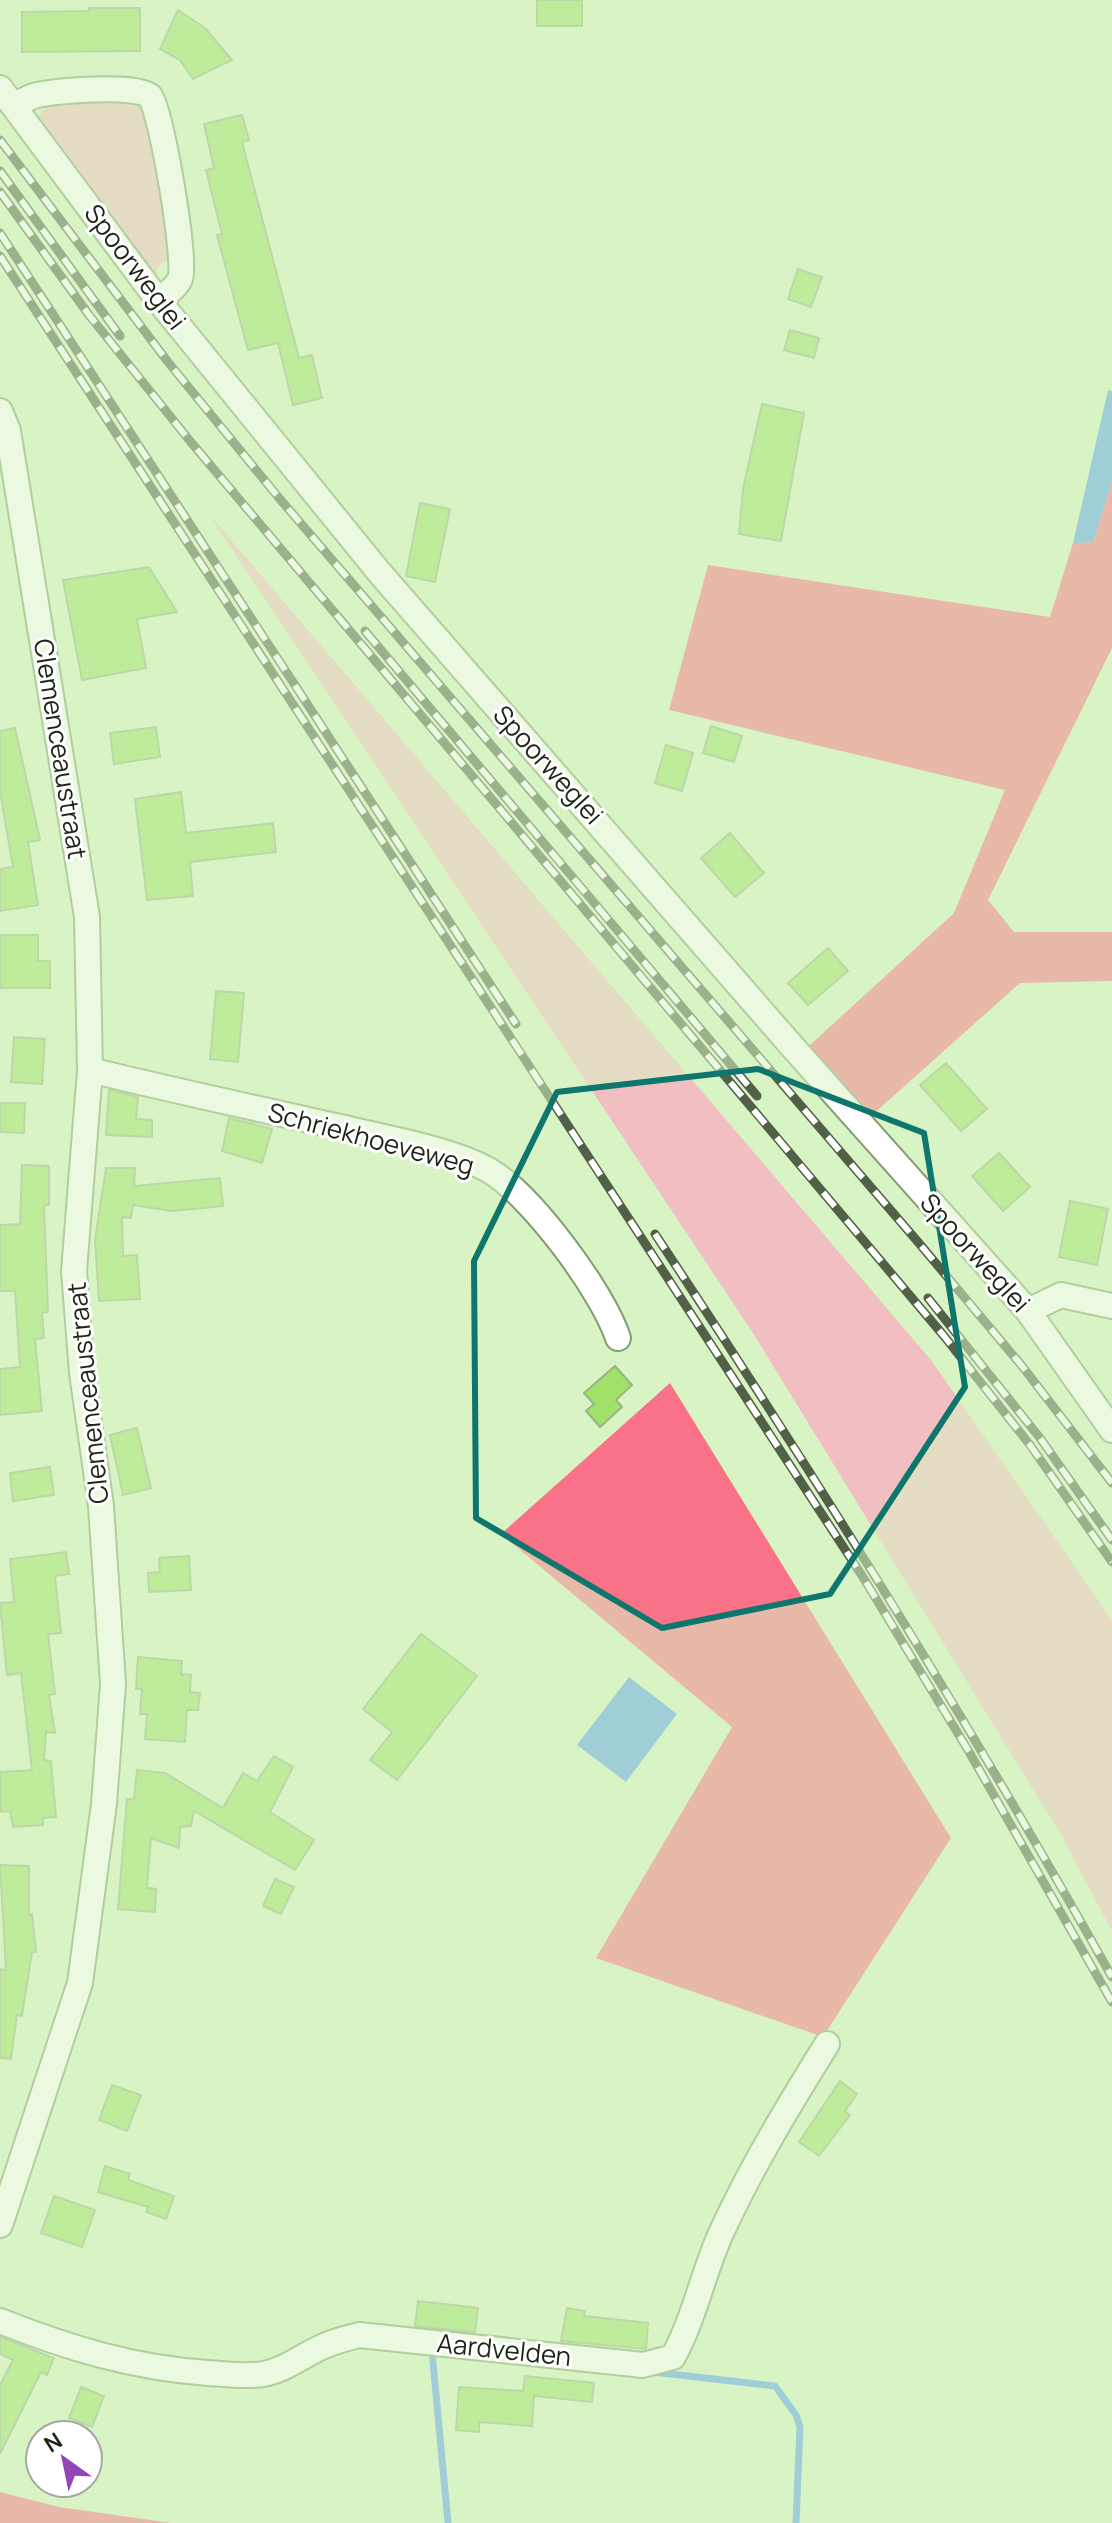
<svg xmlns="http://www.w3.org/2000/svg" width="1112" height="2523" viewBox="0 0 1112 2523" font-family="Manrope,sans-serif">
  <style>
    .green { fill: #f1bec2 }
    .forest { fill: #fa7287 }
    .water { fill: #5ca1ed }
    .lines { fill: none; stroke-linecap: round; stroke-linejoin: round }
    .stream { stroke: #5ca1ed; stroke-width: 7 }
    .building { fill: #a0e269; stroke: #99b486; stroke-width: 2 }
    .minor-casing { stroke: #839d70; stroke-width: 28 }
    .minor { stroke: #fff; stroke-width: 24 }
    .rail-casing { stroke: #516047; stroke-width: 9 }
    .rail { stroke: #fff; stroke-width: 6; stroke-dasharray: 18; stroke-linecap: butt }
    .marked { fill: none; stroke: #0f766e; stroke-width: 6; stroke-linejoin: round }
    .labels { text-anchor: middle; stroke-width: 6; stroke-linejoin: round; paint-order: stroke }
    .street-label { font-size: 26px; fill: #1c2615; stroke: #fff }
  </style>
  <rect width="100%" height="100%" fill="#d8f4c4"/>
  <!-- green -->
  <path class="green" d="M 82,99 L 132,100 L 143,104 L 161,164 L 157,175 L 170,229 L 166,240 L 171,257 L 157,267 L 157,282 L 37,118 L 49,104 L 72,104 Z
    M 208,513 L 931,1360 L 1112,1620 L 1112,1931 L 1061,1835 L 753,1333 Z"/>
  <!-- forest -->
  <path class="forest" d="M 1112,481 L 1112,648 L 988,900 L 1014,932 L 1112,932 L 1112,981 L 1020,983 L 871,1116 L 809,1046 L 954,913 L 1005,790 L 669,710 L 708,565 L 1050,617 L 1073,543 L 1093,542 Z
    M 670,1383 L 951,1838 L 823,2037 L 596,1958 L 732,1727 L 501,1534 Z
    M 0,2492 L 59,2507 L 171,2523 L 0,2523 Z"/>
  <!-- water -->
  <path class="water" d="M 1108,390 L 1112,391 L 1112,481 L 1093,542 L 1073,543 Z
    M 629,1677 L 677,1714 L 626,1782 L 577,1745 Z"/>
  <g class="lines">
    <!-- stream -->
    <path class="stream" d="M 427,2350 L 432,2351 L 448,2523
      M 653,2372 L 775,2386 L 796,2415 L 800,2427 L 796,2523"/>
  </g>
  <!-- building -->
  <path class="building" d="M 537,0 L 582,0 L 582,26 L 537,26 Z
    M 89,8 L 140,8 L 140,51 L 22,52 L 22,12 L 89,11 Z
    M 178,10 L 205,28 L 232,60 L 193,79 L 180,60 L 160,49 Z
    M 242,115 L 249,140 L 242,142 L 299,358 L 312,355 L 322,398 L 293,405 L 278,343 L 248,350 L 217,235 L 222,234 L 206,170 L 214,168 L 204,124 Z
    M 798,269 L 822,277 L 811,307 L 788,299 Z
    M 790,330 L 819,338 L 814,358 L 784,350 Z
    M 762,404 L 804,413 L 781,541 L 739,534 L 743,489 Z
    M 420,503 L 450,509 L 435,582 L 406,576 Z
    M 149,567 L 177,612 L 137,619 L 146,668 L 82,680 L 63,580 Z
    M 711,726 L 742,736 L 734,762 L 703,753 Z
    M 156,727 L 160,757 L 114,764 L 110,733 Z
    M 15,728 L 40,840 L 28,842 L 38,905 L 0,911 L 0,869 L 13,867 L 0,791 L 0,731 Z
    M 666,745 L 693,753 L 682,791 L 655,783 Z
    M 181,792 L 186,833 L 273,823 L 276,852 L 190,862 L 193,896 L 147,900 L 135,799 Z
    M 730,833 L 764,873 L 735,897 L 701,858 Z
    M 0,935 L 38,935 L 38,961 L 50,961 L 50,988 L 0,988 Z
    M 828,948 L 848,971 L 808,1005 L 788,983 Z
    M 216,991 L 244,993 L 238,1062 L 210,1059 Z
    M 14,1037 L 45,1039 L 42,1084 L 11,1082 Z
    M 946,1063 L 987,1109 L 961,1131 L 920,1085 Z
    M 109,1090 L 138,1097 L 136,1119 L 152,1120 L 152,1137 L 106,1135 Z
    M 0,1103 L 25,1103 L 24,1133 L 0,1132 Z
    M 229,1118 L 272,1129 L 262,1163 L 222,1151 Z
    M 999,1153 L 1030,1187 L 1003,1211 L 972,1176 Z
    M 22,1165 L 49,1166 L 49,1205 L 44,1205 L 48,1312 L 42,1313 L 44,1338 L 35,1339 L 42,1411 L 0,1415 L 0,1369 L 20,1367 L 15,1291 L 0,1291 L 0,1225 L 20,1224 Z
    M 106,1168 L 135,1168 L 134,1186 L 220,1178 L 223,1206 L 172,1211 L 133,1205 L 131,1218 L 122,1217 L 123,1256 L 137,1255 L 140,1299 L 99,1301 L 95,1240 Z
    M 1070,1201 L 1108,1209 L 1097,1265 L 1059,1257 Z
    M 615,1366 L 632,1385 L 616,1400 L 622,1407 L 600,1427 L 586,1411 L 594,1404 L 584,1393 Z
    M 137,1428 L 151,1488 L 123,1495 L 110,1435 Z
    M 50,1467 L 54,1495 L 13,1501 L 10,1473 Z
    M 66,1552 L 69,1574 L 55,1576 L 61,1633 L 48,1634 L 55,1694 L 49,1695 L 55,1733 L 46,1732 L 44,1760 L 51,1761 L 56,1817 L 43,1818 L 43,1825 L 13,1827 L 10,1811 L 1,1812 L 0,1772 L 32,1770 L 21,1673 L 7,1675 L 0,1603 L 14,1602 L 10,1559 Z
    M 189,1556 L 191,1590 L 149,1592 L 148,1573 L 160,1572 L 159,1558 Z
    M 421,1634 L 477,1676 L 397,1780 L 370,1760 L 392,1732 L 363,1709 Z
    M 138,1657 L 182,1661 L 181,1674 L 191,1675 L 190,1692 L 200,1693 L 198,1710 L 187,1710 L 185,1742 L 145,1739 L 147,1714 L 140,1714 L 142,1689 L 136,1689 Z
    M 274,1756 L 293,1767 L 270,1812 L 314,1840 L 295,1870 L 194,1811 L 191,1826 L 180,1827 L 179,1848 L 151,1838 L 147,1888 L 156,1889 L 155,1912 L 118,1909 L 127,1799 L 134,1799 L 137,1770 L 165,1773 L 223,1808 L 243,1773 L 257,1781 Z
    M 0,1865 L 29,1866 L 29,1915 L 32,1914 L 36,1952 L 32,1952 L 22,2016 L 17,2015 L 11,2059 L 0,2058 L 0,1969 L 6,1970 Z
    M 275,1879 L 294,1887 L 281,1914 L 263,1906 Z
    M 840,2081 L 857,2094 L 845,2111 L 850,2115 L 819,2156 L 799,2142 Z
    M 112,2085 L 141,2095 L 127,2131 L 99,2120 Z
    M 105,2166 L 130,2174 L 128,2180 L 174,2196 L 166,2219 L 146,2212 L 148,2207 L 98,2192 Z
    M 54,2196 L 95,2210 L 82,2247 L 41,2233 Z
    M 418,2301 L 478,2308 L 475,2332 L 415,2326 Z
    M 567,2308 L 585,2311 L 584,2316 L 648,2323 L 646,2349 L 561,2341 Z
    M 0,2337 L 54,2358 L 47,2375 L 41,2372 L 0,2454 L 0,2385 L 13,2360 L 0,2354 Z
    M 525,2376 L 594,2383 L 592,2402 L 534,2396 L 532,2426 L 479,2422 L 479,2432 L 456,2430 L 459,2387 L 523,2391 Z
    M 81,2387 L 104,2396 L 92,2427 L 69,2418 Z"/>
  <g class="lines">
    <!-- minor casing -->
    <g class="minor-casing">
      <path id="minor" d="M 0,88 L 158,300 L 379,572 L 790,1044 L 1028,1311 L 1112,1430
        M 14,106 C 21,102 29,97 37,95 C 57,91 135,84 150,96 C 162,115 187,261 180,279 C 176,288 166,294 158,300
        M 0,411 L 8,431 L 87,917 L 90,1070 L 74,1271 L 82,1373 L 101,1506 L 113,1684 L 104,1804 L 80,1983 L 0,2225
        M 90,1070 C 175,1091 260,1109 345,1128 C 386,1138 455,1150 490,1171 C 532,1196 603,1292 618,1338
        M 1028,1311 L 1061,1295 L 1112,1306
        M 0,2321 C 68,2348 134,2368 208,2373 C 225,2374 245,2377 263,2374 C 286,2370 303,2355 324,2346 C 335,2341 348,2338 359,2335 L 643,2365 L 673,2357 C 695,2317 703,2272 722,2231 C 752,2166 789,2105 827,2044"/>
    </g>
    <!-- minor -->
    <use href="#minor" class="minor"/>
    <!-- rail casing -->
    <g class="rail-casing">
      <path id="rail" d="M 0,140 L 168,362 L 279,498 L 918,1242 L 1022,1366 L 1112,1483
        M 0,171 L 120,336
        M 0,192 L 89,315 L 190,441 L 944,1336 L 1030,1445 L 1112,1562
        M 0,233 L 516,1024
        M 0,256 L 861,1574 L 968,1750 L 1112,2002
        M 365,631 L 757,1096
        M 655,1234 C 816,1477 970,1723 1112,1977
        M 928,1298 L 1040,1438 L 1112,1540"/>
    </g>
    <!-- rail -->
    <use href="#rail" class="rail"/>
  </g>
  <!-- marked area -->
  <path d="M0 0H1112V2523H0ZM 758,1069 L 924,1133 L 965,1387 L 830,1594 L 662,1628 L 476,1518 L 474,1261 L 557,1092 Z" fill="#d8f4c4" fill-opacity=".55" fill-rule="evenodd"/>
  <path class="marked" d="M 758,1069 L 924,1133 L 965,1387 L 830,1594 L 662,1628 L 476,1518 L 474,1261 L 557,1092 Z"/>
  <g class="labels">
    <!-- street labels -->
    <g class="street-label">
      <text transform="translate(135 267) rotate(53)" y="9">Spoorweglei</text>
      <text transform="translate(60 749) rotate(81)" y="9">Clemenceaustraat</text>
      <text transform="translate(548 765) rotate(48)" y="9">Spoorweglei</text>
      <text transform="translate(371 1139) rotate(15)" y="9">Schriekhoeveweg</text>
      <text transform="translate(975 1253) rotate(48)" y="9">Spoorweglei</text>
      <text transform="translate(88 1393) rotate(-96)" y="9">Clemenceaustraat</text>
      <text transform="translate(504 2350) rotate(6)" y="9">Aardvelden</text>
    </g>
  </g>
  <!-- north arrow -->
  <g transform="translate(64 2459) rotate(327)"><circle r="38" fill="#ffffff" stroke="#a4a8a1" stroke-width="2"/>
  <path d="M0-6L14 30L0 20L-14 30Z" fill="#9145b6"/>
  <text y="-12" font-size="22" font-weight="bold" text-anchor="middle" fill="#1c2615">N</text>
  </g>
</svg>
